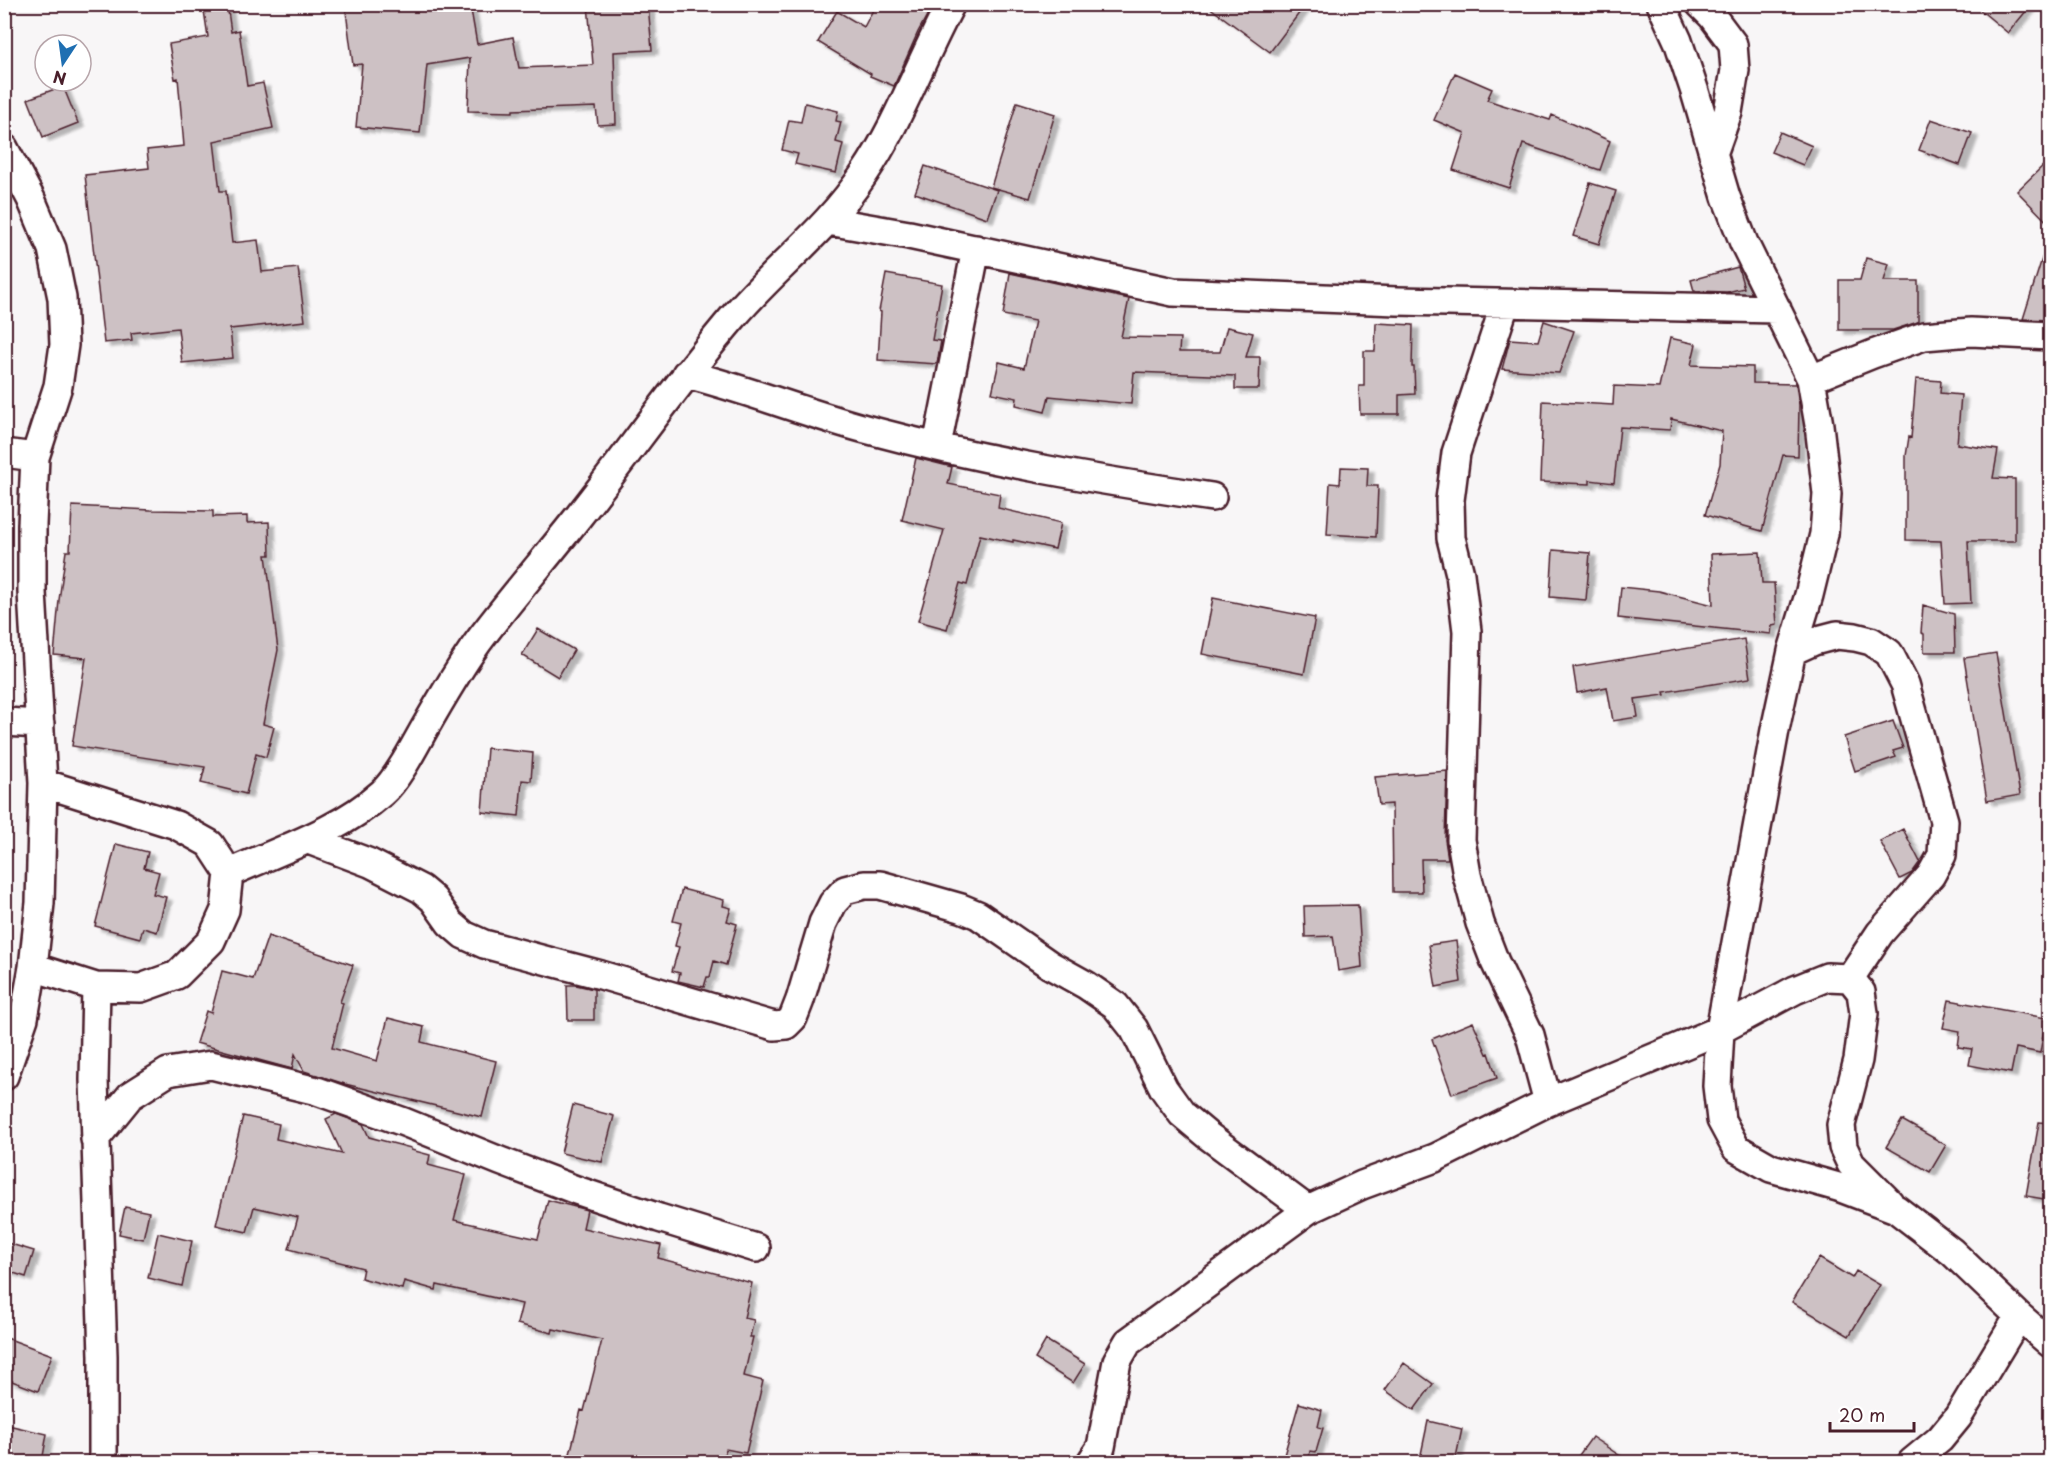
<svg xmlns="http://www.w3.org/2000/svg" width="2055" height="1467" viewBox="0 0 2055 1467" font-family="'Playpen Sans',sans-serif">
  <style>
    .building { fill: #cdc1c4; stroke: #4a1f2b; stroke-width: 1.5; filter: url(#shadow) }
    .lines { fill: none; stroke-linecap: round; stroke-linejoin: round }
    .street-casing { stroke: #4a1f2b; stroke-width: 32 }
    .street { stroke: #fff; stroke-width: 27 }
  </style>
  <defs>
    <filter id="shadow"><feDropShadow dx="6" dy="4" stdDeviation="1.5" flood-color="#0004"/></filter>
  </defs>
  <rect width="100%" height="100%" fill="#f8f6f7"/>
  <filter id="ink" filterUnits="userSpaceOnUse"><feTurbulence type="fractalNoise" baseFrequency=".0167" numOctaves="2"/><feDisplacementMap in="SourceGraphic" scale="12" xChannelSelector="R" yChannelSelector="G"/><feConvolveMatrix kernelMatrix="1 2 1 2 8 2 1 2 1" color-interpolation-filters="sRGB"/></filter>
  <g filter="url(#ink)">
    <!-- building -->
    <path class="building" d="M 203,4 L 227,4 L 231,32 L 239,30 L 247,86 L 263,83 L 273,128 L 214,141 L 220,191 L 226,191 L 232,243 L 258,240 L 262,272 L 298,268 L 305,321 L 230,329 L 233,358 L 182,363 L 178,328 L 131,333 L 132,340 L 104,343 L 85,175 L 149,168 L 147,150 L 184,146 L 178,78 L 175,79 L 169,44 L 208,37 Z
      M 345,4 L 470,4 L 477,44 L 513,37 L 519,68 L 593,65 L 588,4 L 648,4 L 652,50 L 614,52 L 616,124 L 598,125 L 596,107 L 513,110 L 513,112 L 468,111 L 470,58 L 427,65 L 420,133 L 356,127 L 362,64 L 353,65 Z
      M 876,4 L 933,4 L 918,32 L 894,86 L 870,76 L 871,74 L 818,42 L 837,11 L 864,27 Z
      M 1205,4 L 1306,4 L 1270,52 Z
      M 1973,4 L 2032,4 L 2008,33 Z
      M 1455,73 L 1492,89 L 1487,100 L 1550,120 L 1552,115 L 1610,141 L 1600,170 L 1523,144 L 1509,188 L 1453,170 L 1465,133 L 1434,120 Z
      M 63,86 L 78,123 L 43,137 L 28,99 Z
      M 1017,102 L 1055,114 L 1030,198 L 991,187 Z
      M 805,103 L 838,111 L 836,121 L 841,122 L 836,142 L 843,144 L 836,173 L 795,164 L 798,154 L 782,150 L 789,120 L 801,122 Z
      M 1931,119 L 1972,133 L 1960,165 L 1919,150 Z
      M 1780,132 L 1812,146 L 1803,165 L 1771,152 Z
      M 2050,159 L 2050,225 L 2017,191 Z
      M 925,166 L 997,190 L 987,218 L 915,193 Z
      M 1590,183 L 1616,191 L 1599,244 L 1573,236 Z
      M 2046,246 L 2050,246 L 2050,320 L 2023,319 Z
      M 1866,258 L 1889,264 L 1884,281 L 1918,281 L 1918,322 L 1893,330 L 1839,330 L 1839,280 L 1860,280 Z
      M 1738,267 L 1744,288 L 1727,292 L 1694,291 L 1691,280 Z
      M 1010,273 L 1129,299 L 1121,337 L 1180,338 L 1179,352 L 1220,352 L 1227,327 L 1253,333 L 1246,357 L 1260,357 L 1259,389 L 1235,389 L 1235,376 L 1134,372 L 1131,404 L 1049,396 L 1045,412 L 1016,405 L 1017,398 L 992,393 L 999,362 L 1024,368 L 1035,321 L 1003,315 Z
      M 886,274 L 942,284 L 932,340 L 941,341 L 937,364 L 878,360 L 881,312 L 879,311 Z
      M 1544,321 L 1574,331 L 1559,373 L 1502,369 L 1510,339 L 1538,341 Z
      M 1376,323 L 1413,325 L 1412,367 L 1414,367 L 1415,394 L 1399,395 L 1399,414 L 1360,414 L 1359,386 L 1364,386 L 1364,351 L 1375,351 Z
      M 1670,338 L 1696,344 L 1691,365 L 1753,367 L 1753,383 L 1796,384 L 1799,405 L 1798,456 L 1783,455 L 1762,531 L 1705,515 L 1720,464 L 1722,431 L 1671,419 L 1670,430 L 1620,427 L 1614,483 L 1590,480 L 1590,484 L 1540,482 L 1543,401 L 1613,405 L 1614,386 L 1659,388 Z
      M 1916,379 L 1941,381 L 1940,393 L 1961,395 L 1957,444 L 1998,450 L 1993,478 L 2015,479 L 2015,541 L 1968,541 L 1971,603 L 1945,604 L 1941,541 L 1906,540 L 1906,456 L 1909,437 L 1911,438 Z
      M 916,458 L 952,467 L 948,484 L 1000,494 L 998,508 L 1061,523 L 1055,549 L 1013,540 L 1013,542 L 980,535 L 967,585 L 960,583 L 947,629 L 918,621 L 944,530 L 902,520 Z
      M 1341,467 L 1368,468 L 1367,486 L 1378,486 L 1376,537 L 1327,534 L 1330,483 L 1340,484 Z
      M 72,506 L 151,510 L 213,511 L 213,517 L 247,516 L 247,523 L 269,522 L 270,555 L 266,555 L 278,650 L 263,724 L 274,727 L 266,757 L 256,754 L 246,794 L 201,783 L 205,767 L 72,746 L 86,658 L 54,655 L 59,600 L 66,551 L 70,551 Z
      M 1553,550 L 1590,553 L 1586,600 L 1550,597 Z
      M 1760,552 L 1762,583 L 1774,583 L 1777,625 L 1772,626 L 1771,634 L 1618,618 L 1621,587 L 1659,591 L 1713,605 L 1711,554 Z
      M 1213,598 L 1315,618 L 1304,674 L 1202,654 Z
      M 1923,605 L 1954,614 L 1955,652 L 1924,652 L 1924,634 L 1921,633 Z
      M 538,629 L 574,650 L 558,677 L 522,655 Z
      M 1744,639 L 1750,678 L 1664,692 L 1665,695 L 1635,699 L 1638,717 L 1613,721 L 1607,687 L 1577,693 L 1573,667 Z
      M 1996,653 L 2020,795 L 1987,801 L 1964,658 Z
      M 1893,721 L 1903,748 L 1893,751 L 1896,757 L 1855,771 L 1844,737 Z
      M 487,748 L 533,753 L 531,781 L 522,780 L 519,816 L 482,812 Z
      M 1447,771 L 1445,840 L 1448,859 L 1421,859 L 1422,892 L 1393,892 L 1392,804 L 1379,805 L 1375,777 Z
      M 1903,829 L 1920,862 L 1912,873 L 1900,879 L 1880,841 Z
      M 116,844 L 148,852 L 144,868 L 159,872 L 153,894 L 166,897 L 157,932 L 143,928 L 140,938 L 95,926 Z
      M 682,889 L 724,900 L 723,906 L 731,908 L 727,921 L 737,924 L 726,965 L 714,961 L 710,977 L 707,977 L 704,987 L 678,981 L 680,973 L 672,971 L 679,947 L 675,946 L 681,923 L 673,921 Z
      M 1358,905 L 1362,967 L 1338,971 L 1333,936 L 1305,937 L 1304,906 Z
      M 268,936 L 353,965 L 340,1002 L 343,1003 L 332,1048 L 377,1061 L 388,1018 L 424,1027 L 421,1042 L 496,1061 L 482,1117 L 345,1084 L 304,1071 L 295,1054 L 292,1069 L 196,1043 L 206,1011 L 211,1013 L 222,971 L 253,979 Z
      M 1456,941 L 1461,982 L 1436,987 L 1429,945 Z
      M 567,985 L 576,985 L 594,989 L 594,1020 L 568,1020 Z
      M 1949,1000 L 2046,1018 L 2040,1053 L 2016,1048 L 2011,1073 L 1969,1065 L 1972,1049 L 1958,1047 L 1960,1031 L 1943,1028 Z
      M 1473,1022 L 1487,1054 L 1489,1053 L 1497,1078 L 1452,1094 L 1432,1039 Z
      M 573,1105 L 614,1116 L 602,1162 L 561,1153 Z
      M 336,1114 L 363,1124 L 369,1137 L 411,1148 L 411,1150 L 430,1155 L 428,1165 L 466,1175 L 454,1220 L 538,1239 L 548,1200 L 587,1210 L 583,1228 L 661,1245 L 658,1258 L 752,1283 L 744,1318 L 754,1320 L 750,1337 L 753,1337 L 744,1376 L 763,1381 L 746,1453 L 726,1449 L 722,1462 L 568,1462 L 581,1410 L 584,1411 L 602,1340 L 553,1329 L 552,1333 L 517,1324 L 522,1304 L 437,1285 L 436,1290 L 404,1281 L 402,1289 L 361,1278 L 363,1268 L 289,1249 L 298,1217 L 254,1207 L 247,1232 L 216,1225 L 243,1116 L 279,1124 L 276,1139 L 342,1154 L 326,1119 Z
      M 1902,1120 L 1946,1145 L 1930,1172 L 1886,1147 Z
      M 2039,1122 L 2050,1123 L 2050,1200 L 2026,1196 Z
      M 125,1207 L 149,1212 L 143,1239 L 119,1234 Z
      M 158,1233 L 192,1241 L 182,1286 L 148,1278 Z
      M 4,1242 L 34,1251 L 26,1277 L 4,1270 Z
      M 1819,1258 L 1852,1278 L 1856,1271 L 1880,1285 L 1849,1336 L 1792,1302 Z
      M 4,1337 L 52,1355 L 38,1391 L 4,1378 Z
      M 1046,1340 L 1085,1364 L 1073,1383 L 1035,1359 Z
      M 1404,1363 L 1433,1384 L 1414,1410 L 1385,1390 Z
      M 1299,1403 L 1322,1410 L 1318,1427 L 1323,1428 L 1316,1452 L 1310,1451 L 1308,1462 L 1282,1462 Z
      M 1428,1421 L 1462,1429 L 1455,1462 L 1437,1462 L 1420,1459 Z
      M 8,1425 L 47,1434 L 42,1462 L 4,1462 L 4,1444 Z
      M 1592,1437 L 1629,1462 L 1574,1462 Z"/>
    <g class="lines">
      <!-- street casing -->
      <g class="street-casing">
        <path id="street" d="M 1661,4 L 1678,41 L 1695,92 L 1726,197 L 1744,243 L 1811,379 L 1819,425 L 1827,494 L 1824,534 L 1809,595 L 1792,651 L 1775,730 L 1720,1030 L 1717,1086 L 1721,1120 L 1736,1148 L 1771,1168 L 1838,1187 L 1896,1209 L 1952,1252 L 2019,1316 L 2050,1343
          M 1700,4 L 1712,16 L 1733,44 L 1735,70 L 1728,112 L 1713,154
          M 4,148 L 31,199 L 52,249 L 62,298 L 64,345 L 58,386 L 35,457 L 32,525 L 32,592 L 43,783 L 40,903 L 33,967 L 24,1018 L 4,1076
          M 828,221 L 909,235 L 1173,292 L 1397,301 L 1777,309
          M 1505,304 L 1456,453 L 1450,500 L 1451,538 L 1460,574 L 1467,631 L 1461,840 L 1467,875 L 1480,923 L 1495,962 L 1530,1035 L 1548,1102
          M 686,374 C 750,390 810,415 873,431 C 985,461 1098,480 1212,497
          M 1811,379 L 1873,354 L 1924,336 L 1971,332 L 2050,336
          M 937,446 L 976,249
          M 4,453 L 35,457
          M 1792,651 L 1814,641 L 1837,635 L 1855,637 L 1871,641 L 1889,653 L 1905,684 L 1944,821 L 1942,855 L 1931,875 L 1880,933 L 1850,978
          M 4,722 L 40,724
          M 309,840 L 370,863 L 421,889 L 433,899 L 450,923 L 464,935 L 484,944 L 601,975 L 774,1026 L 786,1025 L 793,1018 L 800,1000 L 823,923 L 833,903 L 845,890 L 864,885 L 880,885 L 961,908 L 978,915 L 1050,965 L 1086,985 L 1115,1005 L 1134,1029 L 1164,1089 L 1182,1114 L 1207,1135 L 1308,1210
          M 229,873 C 282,849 338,832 382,793 C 397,780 413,749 423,731 C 440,701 458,670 478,642 C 510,599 546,558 579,516 C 632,449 680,379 735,315 C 777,266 828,229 864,174 C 899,123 921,59 951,4
          M 33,967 L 96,987 L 141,988 L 177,975 L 211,941 L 225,910 L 229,873 L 210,844 L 176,825 L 43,783
          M 96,987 L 94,1080 L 103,1356 L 103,1462
          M 95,1139 L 130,1096 L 168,1072 L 211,1065 L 317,1091 L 404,1122 L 500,1161 L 576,1190 L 659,1218 L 756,1248
          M 1091,1462 L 1101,1447 L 1117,1361 L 1128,1342 L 1308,1210 L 1362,1185 L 1435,1158 L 1548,1102 L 1720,1030 L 1795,990 L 1827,977 L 1850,978 L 1861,992 L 1864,1013 L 1858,1060 L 1841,1125 L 1843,1147 L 1851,1164 L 1889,1202
          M 1912,1462 L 1940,1439 L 1958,1417 L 2019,1316"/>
      </g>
      <!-- street -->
      <use href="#street" class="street"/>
    </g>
  </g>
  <!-- margin -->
  <rect width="2055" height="1467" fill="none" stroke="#fff" stroke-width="24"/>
  <rect x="12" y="12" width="2031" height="1443" fill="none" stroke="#4a1f2b" stroke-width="2" filter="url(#ink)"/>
  <!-- north arrow -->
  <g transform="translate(63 63) rotate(193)"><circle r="28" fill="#ffffff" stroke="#b7a5aa" stroke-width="1.5"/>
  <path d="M0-4.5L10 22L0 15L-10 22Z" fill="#1f6fb2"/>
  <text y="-9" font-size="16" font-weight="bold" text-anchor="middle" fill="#4a1f2b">N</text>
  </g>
  <!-- scale -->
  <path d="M1830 1422v9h84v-9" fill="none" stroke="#4a1f2b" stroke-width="3"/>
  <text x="1839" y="1422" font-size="18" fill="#4a1f2b" stroke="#ffffff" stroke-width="4.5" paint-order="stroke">20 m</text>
</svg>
